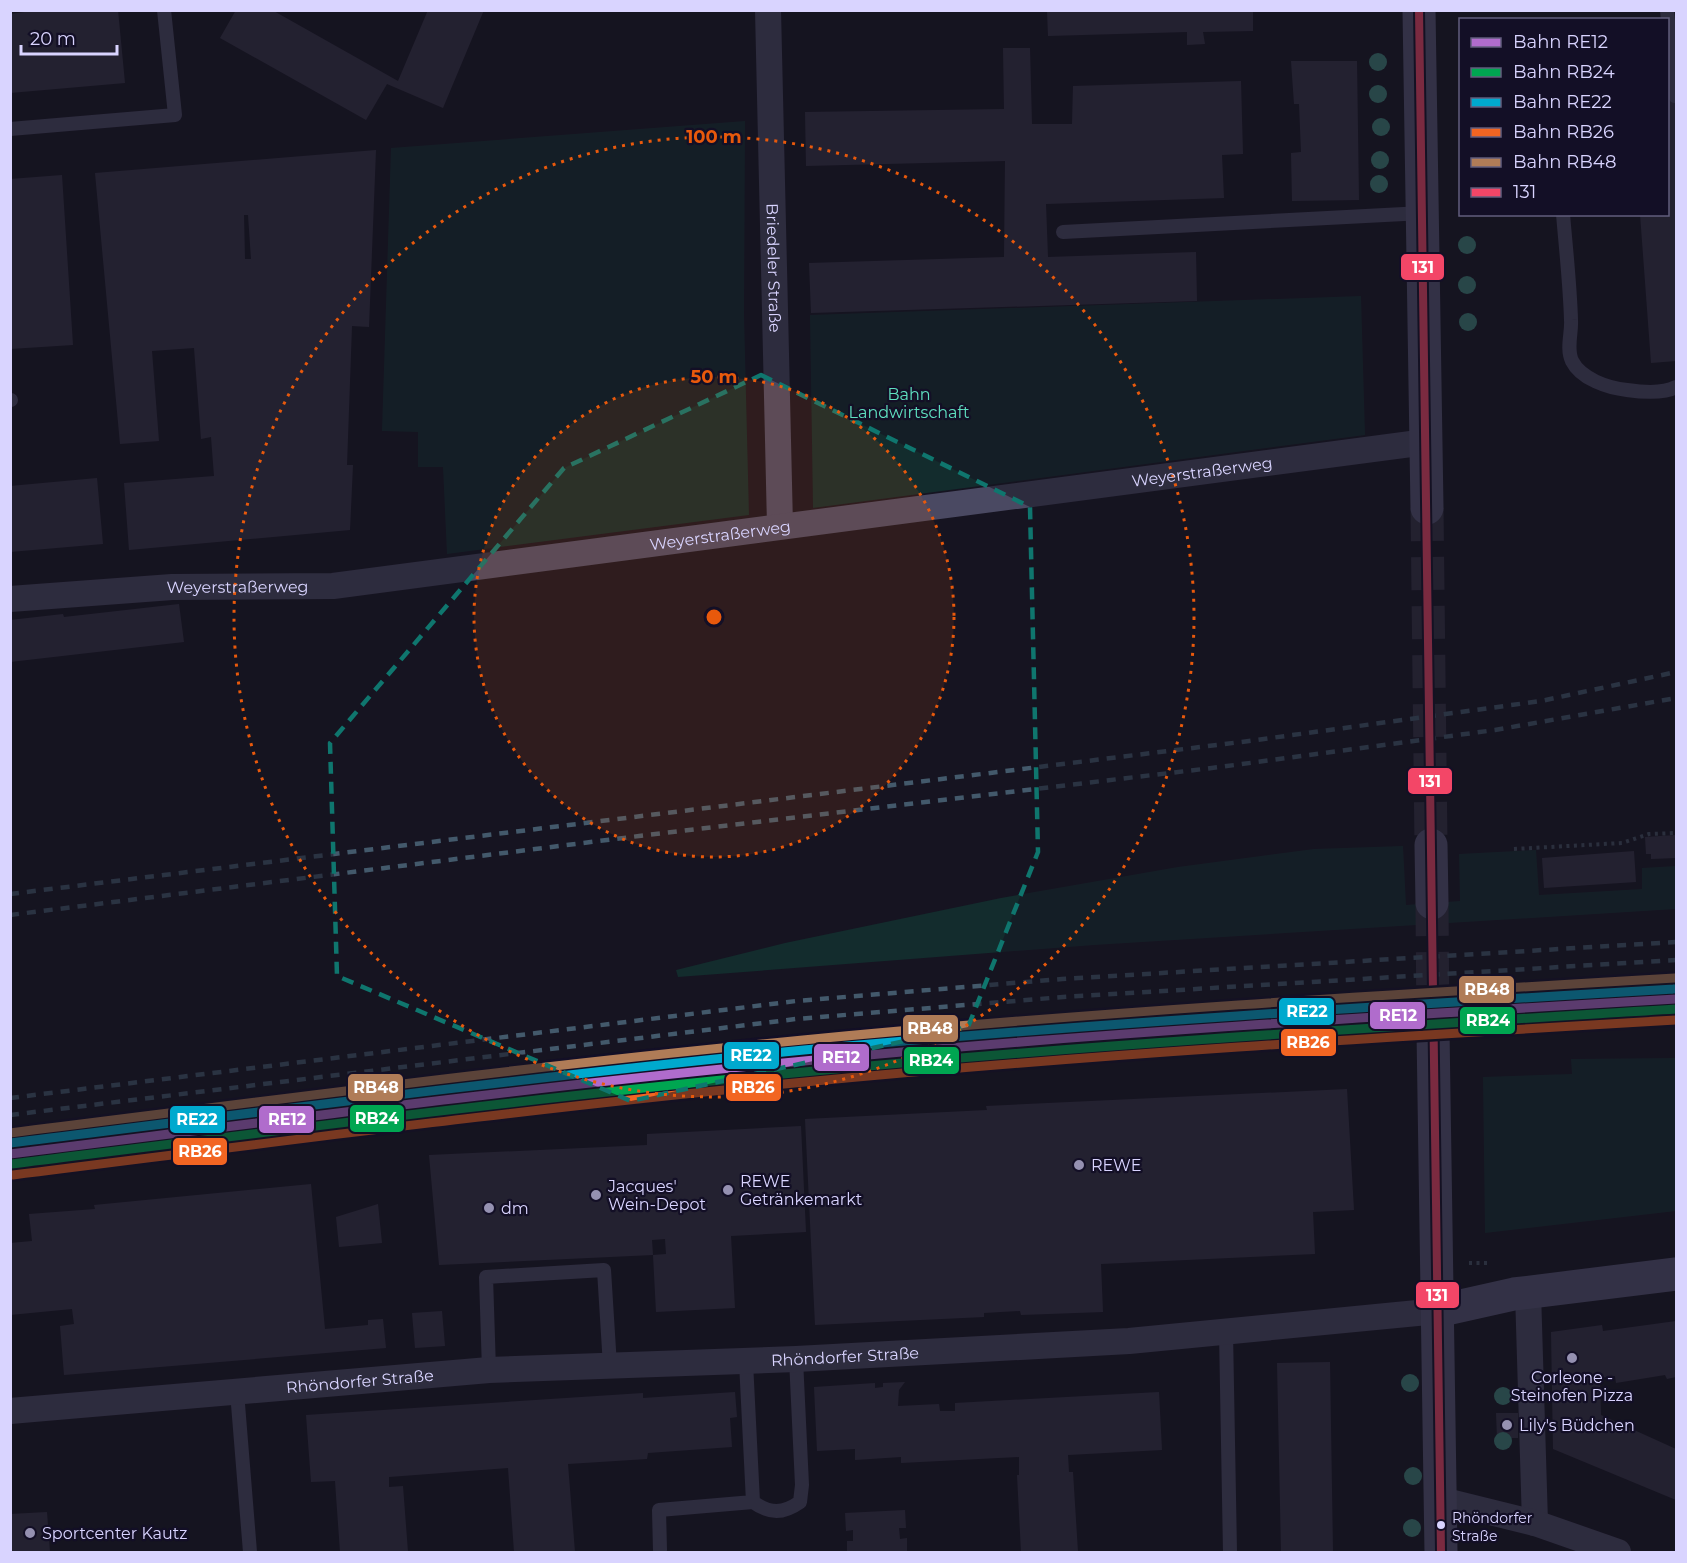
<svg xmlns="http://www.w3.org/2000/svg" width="1687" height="1563" viewBox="0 0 1687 1563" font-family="Montserrat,sans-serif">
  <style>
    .green { fill: #132c2d }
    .building { fill: #343243; fill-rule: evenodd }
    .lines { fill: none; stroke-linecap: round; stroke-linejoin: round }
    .secondary-tunnel { stroke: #333142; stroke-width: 33; stroke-dasharray: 33 16; stroke-linecap: butt }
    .path { stroke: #44505f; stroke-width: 4; stroke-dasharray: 3 4.5; stroke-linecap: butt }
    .lane { stroke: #4a4962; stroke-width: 14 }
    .street { stroke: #4a4962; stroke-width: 26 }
    .secondary { stroke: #575674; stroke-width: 33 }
    .rail { stroke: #43596b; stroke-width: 4.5; stroke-dasharray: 9 8; stroke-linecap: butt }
    .bus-1-casing { stroke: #130f26; stroke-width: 12 }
    .bus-1 { stroke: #f34667; stroke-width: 8 }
    .rail-1-casing { stroke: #130f26; stroke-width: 14 }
    .rail-2-casing { stroke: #130f26; stroke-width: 14 }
    .rail-3-casing { stroke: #130f26; stroke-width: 14 }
    .rail-4-casing { stroke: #130f26; stroke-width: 14 }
    .rail-5-casing { stroke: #130f26; stroke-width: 14 }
    .rail-1 { stroke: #b06ccc; stroke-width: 9 }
    .rail-2 { stroke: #00a651; stroke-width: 9 }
    .rail-3 { stroke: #00a9ce; stroke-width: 9 }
    .rail-4 { stroke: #f26522; stroke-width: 9 }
    .rail-5 { stroke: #b07c57; stroke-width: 9 }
    .tree { fill: #3e8478 }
    .marked { fill: none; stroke: #0f766e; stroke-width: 4.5; stroke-dasharray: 12 8; stroke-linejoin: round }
    .ring { fill: none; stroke: #e8590c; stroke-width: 3; stroke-dasharray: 3 6 }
    .poi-dot { fill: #9591b1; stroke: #130f26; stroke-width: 2 }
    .bus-dot { fill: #d9d4ff; stroke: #130f26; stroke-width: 2 }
    .labels { text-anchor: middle; stroke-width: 4.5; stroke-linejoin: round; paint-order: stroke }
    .bus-label { font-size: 14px; fill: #d9d4ff; stroke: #130f26; text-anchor: start }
    .street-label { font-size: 16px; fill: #d9d4ff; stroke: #130f26 }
    .park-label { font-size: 16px; fill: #5fe0c0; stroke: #130f26 }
    .poi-label { font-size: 16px; fill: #d9d4ff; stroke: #130f26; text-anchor: start }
    .centre { fill: #e8590c; stroke: #130f26; stroke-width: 3 }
    .ring-label { font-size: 18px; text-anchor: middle; font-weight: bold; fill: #e8590c; stroke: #130f26; stroke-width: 4.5; stroke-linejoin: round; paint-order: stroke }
    .line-badge { stroke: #130f26; stroke-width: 2 }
    .badge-label { font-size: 16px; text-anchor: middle; font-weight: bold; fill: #fff }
  </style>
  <rect width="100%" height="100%" fill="#161421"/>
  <!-- green -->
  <path class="green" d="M 745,121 L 744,315 L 749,515 L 447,554 L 443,467 L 418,467 L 418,432 L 382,431 L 391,148 Z
    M 1361,296 L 1365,435 L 813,508 L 810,315 Z
    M 1403,846 L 1406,905 L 1460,901 L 1459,854 L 1536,850 L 1539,895 L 1642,889 L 1642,868 L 1676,866 L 1676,909 L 1094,945 L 678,977 L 676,970 L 785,943 L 1001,898 L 1178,867 L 1314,849 Z
    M 1676,1058 L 1676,1211 L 1485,1233 L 1483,1077 L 1572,1074 L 1571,1059 Z"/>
  <!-- building -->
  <path class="building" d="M 39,10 L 118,10 L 125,83 L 10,93 L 10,14 Z
    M 236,10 L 272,10 L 398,81 L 428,10 L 484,10 L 443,108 L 387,84 L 366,120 L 220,38 Z
    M 1047,10 L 1253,10 L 1253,31 L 1203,32 L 1205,44 L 1187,45 L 1187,32 L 1048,36 Z
    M 1003,48 L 1030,48 L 1032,124 L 1072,124 L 1073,86 L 1241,81 L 1243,154 L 1222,155 L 1224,198 L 1046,204 L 1048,257 L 1196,252 L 1197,301 L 811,313 L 809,263 L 1004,257 L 1005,161 L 806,166 L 805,112 L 1004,109 Z
    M 1291,61 L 1357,61 L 1359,200 L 1292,201 L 1291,153 L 1301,152 L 1299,104 L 1294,104 Z
    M 1676,96 L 1676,361 L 1651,363 L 1640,214 L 1668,214 L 1668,97 Z
    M 376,150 L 369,327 L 352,326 L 347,465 L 353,465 L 350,530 L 129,550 L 124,483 L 214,476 L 211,437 L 201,439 L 194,348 L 152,351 L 159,441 L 120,444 L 95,173 ZM 244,215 L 248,215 L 251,259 L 245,259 Z
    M 62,175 L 73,345 L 10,349 L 10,179 Z
    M 97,478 L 103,544 L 10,552 L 10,486 Z
    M 179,604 L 184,642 L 10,662 L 10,620 L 63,614 L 64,617 Z
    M 1676,835 L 1676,858 L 1651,859 L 1651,854 L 1646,854 L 1645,837 Z
    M 1634,851 L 1636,882 L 1544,888 L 1542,858 Z
    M 1347,1089 L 1354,1210 L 1313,1212 L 1315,1254 L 1101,1264 L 1103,1312 L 1021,1315 L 1020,1311 L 984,1313 L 984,1317 L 815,1325 L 805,1119 L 987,1110 L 986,1106 Z
    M 801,1126 L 806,1232 L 731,1236 L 735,1308 L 656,1312 L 653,1255 L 439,1265 L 429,1155 L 647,1145 L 647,1134 ZM 665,1239 L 666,1254 L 653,1255 L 652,1240 Z
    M 311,1184 L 325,1329 L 368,1325 L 368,1320 L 383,1319 L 386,1348 L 64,1375 L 60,1326 L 74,1324 L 72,1309 L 10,1315 L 10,1243 L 32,1241 L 29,1214 L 95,1209 L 94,1205 Z
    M 378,1204 L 382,1243 L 339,1247 L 336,1217 Z
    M 442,1311 L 445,1346 L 415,1348 L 412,1313 Z
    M 1676,1321 L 1676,1377 L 1667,1379 L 1665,1375 L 1616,1383 L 1615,1376 L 1600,1378 L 1601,1415 L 1676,1449 L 1676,1500 L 1553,1449 L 1551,1332 L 1602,1325 L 1603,1331 Z
    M 1330,1362 L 1333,1552 L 1281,1552 L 1277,1363 Z
    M 905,1382 L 899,1390 L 898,1406 L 939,1404 L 940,1411 L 955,1411 L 955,1403 L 1159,1392 L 1162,1450 L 1068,1455 L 1069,1472 L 1073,1472 L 1078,1552 L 1021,1552 L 1017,1475 L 1019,1475 L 1019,1457 L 901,1463 L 901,1457 L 855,1460 L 855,1449 L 817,1451 L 814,1387 L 875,1383 L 875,1388 L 883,1387 L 883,1383 Z
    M 735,1392 L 737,1417 L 730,1418 L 732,1447 L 648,1453 L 647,1459 L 568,1464 L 575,1552 L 514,1552 L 508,1468 L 389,1477 L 389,1487 L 403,1486 L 408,1552 L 340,1552 L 335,1481 L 311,1482 L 306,1415 L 643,1393 L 643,1398 Z
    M 1496,1413 L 1518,1413 L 1518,1438 L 1497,1438 Z
    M 905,1510 L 906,1528 L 899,1528 L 900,1539 L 907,1538 L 907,1552 L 847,1552 L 847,1541 L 853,1541 L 853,1530 L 846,1531 L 845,1513 Z
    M 47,1512 L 50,1552 L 10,1552 L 10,1514 Z"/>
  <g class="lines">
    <!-- secondary-tunnel -->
    <path class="secondary-tunnel" d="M 1427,508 L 1431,845
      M 1432,903 L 1433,1031"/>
    <!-- path -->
    <path class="path" d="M 1514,849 L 1622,843 L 1649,834 L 1676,833
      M 1469,1263 L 1491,1263"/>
    <!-- lane -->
    <path class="lane" d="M 1667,10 L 1675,96
      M 10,129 L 175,115 L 164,10
      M 1563,214 C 1566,250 1570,285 1571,320 C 1572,333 1566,348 1572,361 C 1581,379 1608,388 1627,390 C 1641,392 1663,394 1676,387
      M 1063,232 L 1423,213
      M 10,400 L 11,400
      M 1226,1332 L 1230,1552
      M 746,1362 L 753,1502 C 770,1514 783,1514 800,1502 L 802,1485 L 796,1359
      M 489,1370 L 486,1277 L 604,1270 L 610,1366
      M 237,1392 L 250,1552
      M 660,1550 L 659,1510 L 753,1502"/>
    <!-- street -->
    <g class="street">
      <path id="s1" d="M 768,10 L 780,526"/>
      <path id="s2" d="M 10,599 L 172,587 L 333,586 L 1426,442"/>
      <path d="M 1528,1292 L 1535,1523"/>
      <path id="s3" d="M 10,1411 L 489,1370 L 796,1359 L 1129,1341 L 1438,1311"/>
      <path d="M 1441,1500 L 1535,1523 L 1618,1552"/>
    </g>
    <!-- secondary -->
    <path class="secondary" d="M 1419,10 L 1427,508
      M 1431,845 L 1432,903
      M 1433,1031 L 1441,1552
      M 1438,1311 L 1514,1294 L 1676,1274"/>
    <!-- rail -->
    <path class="rail" d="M 10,894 L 1249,741 L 1541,701 L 1676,672
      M 10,915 L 639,836 L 1220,767 L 1495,730 L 1676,698
      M 10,1098 L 796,1001 L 1062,979 L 1676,942
      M 10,1115 L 796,1019 L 1063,997 L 1676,960"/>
    <!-- bus-1 casing -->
    <g class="bus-1-casing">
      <path id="bus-1" d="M 1419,10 L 1441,1552"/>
    </g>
    <!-- bus-1 -->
    <use href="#bus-1" class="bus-1"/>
    <!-- rail-1 casing -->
    <g class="rail-1-casing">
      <path id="rail-1" d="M 10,1154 C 275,1121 539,1086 804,1061 C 1094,1033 1385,1016 1676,999"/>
    </g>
    <!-- rail-2 casing -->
    <g class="rail-2-casing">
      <path id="rail-2" d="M 11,1164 C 275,1131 539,1097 804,1072 C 1095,1044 1386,1027 1676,1009"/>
    </g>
    <!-- rail-3 casing -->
    <g class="rail-3-casing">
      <path id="rail-3" d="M 10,1143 C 275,1110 539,1076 804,1050 C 1094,1023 1385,1006 1675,989"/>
    </g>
    <!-- rail-4 casing -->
    <g class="rail-4-casing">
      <path id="rail-4" d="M 13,1175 C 277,1142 540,1107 805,1082 C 1095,1054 1386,1037 1676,1020"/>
    </g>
    <!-- rail-5 casing -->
    <g class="rail-5-casing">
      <path id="rail-5" d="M 10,1133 C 274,1100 538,1065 803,1040 C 1093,1012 1384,995 1675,978"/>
    </g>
    <!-- rail-1 -->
    <use href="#rail-1" class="rail-1"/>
    <!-- rail-2 -->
    <use href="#rail-2" class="rail-2"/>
    <!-- rail-3 -->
    <use href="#rail-3" class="rail-3"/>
    <!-- rail-4 -->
    <use href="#rail-4" class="rail-4"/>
    <!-- rail-5 -->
    <use href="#rail-5" class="rail-5"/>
  </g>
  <!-- trees -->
  <g class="tree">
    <circle cx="1378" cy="62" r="9"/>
    <circle cx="1378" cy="94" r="9"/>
    <circle cx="1381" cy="127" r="9"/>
    <circle cx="1380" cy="160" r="9"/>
    <circle cx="1379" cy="184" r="9"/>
    <circle cx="1467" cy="245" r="9"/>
    <circle cx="1467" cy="285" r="9"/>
    <circle cx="1468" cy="322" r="9"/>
    <circle cx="1410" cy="1383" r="9"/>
    <circle cx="1503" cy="1396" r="9"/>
    <circle cx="1503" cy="1441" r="9"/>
    <circle cx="1413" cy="1476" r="9"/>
    <circle cx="1412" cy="1528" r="9"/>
  </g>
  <!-- marked area -->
  <path d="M0 0H1687V1563H0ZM 761,375 L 1030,507 L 1038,852 L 968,1027 L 631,1101 L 337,976 L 330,743 L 564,468 Z" fill="#161421" fill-opacity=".55" fill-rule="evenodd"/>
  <path class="marked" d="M 761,375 L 1030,507 L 1038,852 L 968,1027 L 631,1101 L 337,976 L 330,743 L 564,468 Z"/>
  <!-- distance rings -->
  <circle cx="714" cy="617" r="240" fill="#e8590c" fill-opacity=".12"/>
  <g class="ring">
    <circle cx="714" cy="617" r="240"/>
    <circle cx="714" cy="617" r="480"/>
  </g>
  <!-- markers -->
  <g class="poi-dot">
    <circle cx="1079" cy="1165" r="6"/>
    <circle cx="728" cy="1190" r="6"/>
    <circle cx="596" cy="1195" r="6"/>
    <circle cx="489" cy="1208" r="6"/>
    <circle cx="1572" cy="1358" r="6"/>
    <circle cx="1507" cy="1425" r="6"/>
    <circle cx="30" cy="1533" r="6"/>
  </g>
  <circle class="bus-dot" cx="1441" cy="1525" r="5"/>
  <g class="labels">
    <!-- bus labels -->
    <g class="bus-label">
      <text x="1452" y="1523">Rhöndorfer<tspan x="1452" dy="18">Straße</tspan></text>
    </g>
    <!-- street labels -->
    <g class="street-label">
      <text dy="6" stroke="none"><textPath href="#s1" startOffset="258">Briedeler Straße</textPath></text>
      <text dy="6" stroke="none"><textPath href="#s2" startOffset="1200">Weyerstraßerweg</textPath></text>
      <text dy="6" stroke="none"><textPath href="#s2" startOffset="714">Weyerstraßerweg</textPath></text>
      <text dy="6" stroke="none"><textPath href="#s2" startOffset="228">Weyerstraßerweg</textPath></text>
      <text dy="6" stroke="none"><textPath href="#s3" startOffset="837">Rhöndorfer Straße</textPath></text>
      <text dy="6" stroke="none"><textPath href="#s3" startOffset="351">Rhöndorfer Straße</textPath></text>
    </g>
    <!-- park labels -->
    <g class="park-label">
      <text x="909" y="400">Bahn<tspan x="909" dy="18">Landwirtschaft</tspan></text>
    </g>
    <!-- poi labels -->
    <g class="poi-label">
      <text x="1091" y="1171">REWE</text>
      <text x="740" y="1187">REWE<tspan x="740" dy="18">Getränkemarkt</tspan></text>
      <text x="608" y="1192">Jacques'<tspan x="608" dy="18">Wein-Depot</tspan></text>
      <text x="501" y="1214">dm</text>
      <text x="1572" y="1383" text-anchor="middle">Corleone -<tspan x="1572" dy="18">Steinofen Pizza</tspan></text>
      <text x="1519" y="1431">Lily's Büdchen</text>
      <text x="42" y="1539">Sportcenter Kautz</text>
    </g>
  </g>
  <circle cx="714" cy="617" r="9" class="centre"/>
  <g class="ring-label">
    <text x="714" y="143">100 m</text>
    <text x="714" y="383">50 m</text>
  </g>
  <g class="line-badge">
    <rect x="1400" y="253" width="45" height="28" rx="6" fill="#f34667"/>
    <rect x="1407" y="767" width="46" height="28" rx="6" fill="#f34667"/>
    <rect x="1458" y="975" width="57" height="29" rx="6" fill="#b07c57"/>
    <rect x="1278" y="997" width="57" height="29" rx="6" fill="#00a9ce"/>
    <rect x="1369" y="1001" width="57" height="29" rx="6" fill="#b06ccc"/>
    <rect x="1459" y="1006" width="57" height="29" rx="6" fill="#00a651"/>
    <rect x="902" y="1014" width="57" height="29" rx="6" fill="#b07c57"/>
    <rect x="1280" y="1028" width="57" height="29" rx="6" fill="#f26522"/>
    <rect x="723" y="1041" width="57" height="29" rx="6" fill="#00a9ce"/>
    <rect x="813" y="1043" width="57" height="29" rx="6" fill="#b06ccc"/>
    <rect x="903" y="1046" width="57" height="29" rx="6" fill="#00a651"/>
    <rect x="725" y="1073" width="57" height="29" rx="6" fill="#f26522"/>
    <rect x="347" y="1073" width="57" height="29" rx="6" fill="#b07c57"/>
    <rect x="349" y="1104" width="56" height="29" rx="6" fill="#00a651"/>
    <rect x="258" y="1105" width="57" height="29" rx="6" fill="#b06ccc"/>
    <rect x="169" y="1105" width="57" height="29" rx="6" fill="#00a9ce"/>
    <rect x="172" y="1137" width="56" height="29" rx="6" fill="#f26522"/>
    <rect x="1415" y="1281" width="45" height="28" rx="6" fill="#f34667"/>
  </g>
  <g class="badge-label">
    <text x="1423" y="273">131</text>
    <text x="1430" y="787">131</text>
    <text x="1487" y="995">RB48</text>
    <text x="1307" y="1017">RE22</text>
    <text x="1398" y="1021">RE12</text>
    <text x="1488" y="1026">RB24</text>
    <text x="930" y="1034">RB48</text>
    <text x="1308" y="1048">RB26</text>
    <text x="751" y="1061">RE22</text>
    <text x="841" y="1063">RE12</text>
    <text x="931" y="1066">RB24</text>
    <text x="753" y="1093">RB26</text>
    <text x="376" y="1093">RB48</text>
    <text x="377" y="1124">RB24</text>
    <text x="287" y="1125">RE12</text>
    <text x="197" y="1125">RE22</text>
    <text x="200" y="1157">RB26</text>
    <text x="1437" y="1301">131</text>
  </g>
  <!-- border -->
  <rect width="1687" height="1563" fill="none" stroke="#d9d4ff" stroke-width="24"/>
  <!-- legend -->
  <rect x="1459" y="18" width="210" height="198" fill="#130f26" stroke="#625e7d" stroke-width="1.5"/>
  <rect x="1471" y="38" width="30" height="9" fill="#b06ccc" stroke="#625e7d" stroke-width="1.5"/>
  <text x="1513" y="48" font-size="18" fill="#d9d4ff">Bahn RE12</text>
  <rect x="1471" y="68" width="30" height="9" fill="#00a651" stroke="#625e7d" stroke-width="1.5"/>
  <text x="1513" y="78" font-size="18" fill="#d9d4ff">Bahn RB24</text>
  <rect x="1471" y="98" width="30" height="9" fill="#00a9ce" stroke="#625e7d" stroke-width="1.5"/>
  <text x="1513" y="108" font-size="18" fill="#d9d4ff">Bahn RE22</text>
  <rect x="1471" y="128" width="30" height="9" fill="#f26522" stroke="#625e7d" stroke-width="1.5"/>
  <text x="1513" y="138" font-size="18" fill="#d9d4ff">Bahn RB26</text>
  <rect x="1471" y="158" width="30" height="9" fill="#b07c57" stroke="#625e7d" stroke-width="1.5"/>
  <text x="1513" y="168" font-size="18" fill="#d9d4ff">Bahn RB48</text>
  <rect x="1471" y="188" width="30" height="9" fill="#f34667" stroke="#625e7d" stroke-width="1.5"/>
  <text x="1513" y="198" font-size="18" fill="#d9d4ff">131</text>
  <!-- scale -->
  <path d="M21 45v9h96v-9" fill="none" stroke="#d9d4ff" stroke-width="3"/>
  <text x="30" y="45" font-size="18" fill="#d9d4ff" stroke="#130f26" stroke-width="4.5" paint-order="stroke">20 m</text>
</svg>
